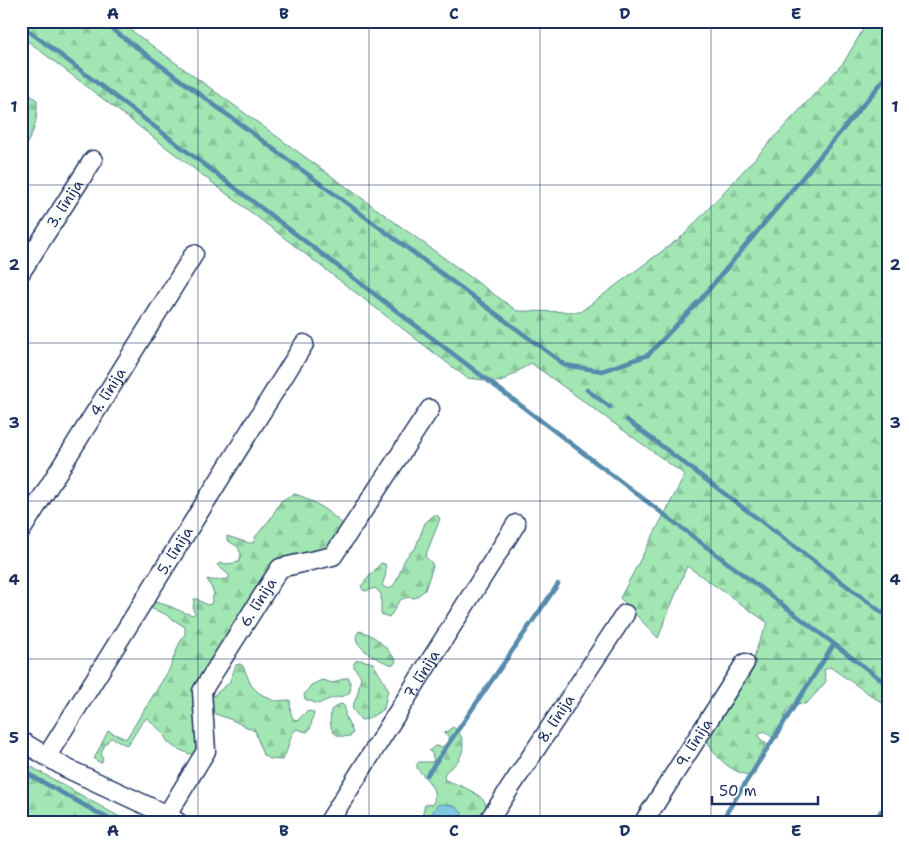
<svg xmlns="http://www.w3.org/2000/svg" width="909" height="844" viewBox="0 0 909 844" font-family="'Shantell Sans',sans-serif">
  <style>
    .forest { fill: url(#forest-firs); stroke: #5e8b88 }
    .water { fill: #7fc8e0; stroke: #578bac }
    .lines { fill: none; stroke-linecap: round; stroke-linejoin: round }
    .stream { stroke: #578bac; stroke-width: 4.5 }
    .minor-casing { stroke: #1b2f5e; stroke-width: 21 }
    .minor { stroke: #fff; stroke-width: 18 }
    .grid { fill: none; stroke: #1b2f5e; stroke-width: 1; stroke-opacity: 0.55 }
    .labels { text-anchor: middle; stroke-width: 4; stroke-linejoin: round; paint-order: stroke }
    .street-label { font-size: 15px; fill: #1b2f5e; stroke: #fff }
    .neatline { fill: none; stroke: #1b2f5e; stroke-width: 2 }
    .grid-label { font-size: 16px; text-anchor: middle; font-weight: bold; fill: #1b2f5e }
  </style>
  <defs>
    <pattern id="forest-firs" width="22" height="20" patternUnits="userSpaceOnUse" patternTransform="scale(1.25)"><rect width="22" height="20" fill="#a2e7b3"/><path d="M5 1l3.5 6h-7zM16 11l3.5 6h-7z" fill="#8bc69c"/></pattern>
  </defs>
  <rect width="100%" height="100%" fill="#fff"/>
  <filter id="ink" filterUnits="userSpaceOnUse"><feTurbulence type="fractalNoise" baseFrequency=".02" numOctaves="2"/><feDisplacementMap in="SourceGraphic" scale="10" xChannelSelector="R" yChannelSelector="G"/><feConvolveMatrix kernelMatrix="1 2 1 2 8 2 1 2 1" color-interpolation-filters="sRGB"/></filter>
  <g filter="url(#ink)">
    <!-- forest -->
    <path class="forest" d="M 21,21 L 118,21 L 517,311 L 580,312 L 684,235 L 844,62 L 868,21 L 888,21 L 888,707 L 830,667 L 824,670 L 826,681 L 824,684 L 808,702 L 805,704 L 794,703 C 782,712 784,725 778,738 L 774,739 L 765,731 L 759,734 L 759,738 L 765,742 L 766,745 L 758,758 L 755,774 L 752,776 C 729,772 714,756 705,736 L 733,695 C 744,691 754,657 758,645 C 760,638 765,630 768,623 L 687,566 L 658,638 L 620,598 L 685,475 L 531,363 L 501,382 L 467,378 L 21,36 Z
      M 30,95 L 37,100 C 38,123 33,134 21,153 L 21,123 L 24,118 L 25,106 Z
      M 295,494 C 314,500 329,512 344,525 L 327,551 L 267,577 L 196,724 L 196,741 L 199,749 L 198,753 L 189,754 L 174,747 L 168,742 L 162,732 L 147,718 L 141,724 L 128,745 C 121,744 116,738 110,738 C 106,744 98,752 103,759 L 101,763 L 94,759 L 108,731 L 126,739 L 169,670 L 179,644 L 185,634 L 185,627 L 165,614 L 150,608 L 150,604 L 153,602 C 167,603 179,612 193,615 L 195,613 L 193,610 L 194,599 L 197,599 L 207,605 L 211,604 L 214,593 L 207,579 C 216,582 220,579 229,579 L 229,575 L 217,565 L 220,563 L 228,564 L 239,562 L 241,554 L 238,547 L 227,540 L 227,536 L 249,543 L 253,543 L 256,536 L 271,518 L 281,501 L 291,495 Z
      M 434,515 L 438,516 L 440,519 L 425,557 L 431,562 L 433,566 L 425,590 L 415,598 C 395,595 399,607 389,617 L 381,614 L 381,594 L 375,588 L 366,591 L 363,590 L 361,586 L 381,563 L 385,564 C 388,571 384,579 382,586 L 389,589 L 392,587 C 403,575 400,557 415,549 L 425,523 Z
      M 359,631 C 375,634 386,647 396,660 L 395,663 L 393,665 C 382,662 346,645 359,631 Z
      M 357,660 L 361,660 L 373,663 L 388,689 L 384,709 L 368,719 L 361,720 L 352,708 L 357,696 L 361,677 L 354,667 L 354,663 Z
      M 240,664 L 243,666 L 251,685 L 259,693 L 274,701 L 290,700 C 291,708 289,718 297,721 L 306,712 L 310,711 L 314,713 L 310,729 L 307,732 L 296,729 C 289,736 289,751 282,760 L 270,759 L 263,755 L 255,731 L 232,720 L 213,713 L 210,707 L 213,696 L 229,683 L 236,665 Z
      M 345,678 L 349,678 C 354,695 348,695 334,698 C 328,699 323,702 318,704 L 305,699 L 304,695 L 311,685 L 322,680 L 333,683 Z
      M 342,704 L 345,707 L 345,715 L 353,733 L 350,736 C 330,739 329,726 331,710 L 338,705 Z
      M 453,727 C 465,735 466,751 457,762 C 453,768 446,769 444,776 L 445,780 C 455,783 484,794 486,805 C 487,811 481,818 478,823 L 460,823 L 462,817 L 431,817 L 432,823 L 425,823 L 422,817 L 425,805 L 433,804 C 439,788 425,779 417,768 L 417,764 L 419,762 L 431,762 L 434,761 L 432,753 L 429,751 L 435,746 L 442,747 L 448,742 L 450,738 L 444,733 Z
      M 21,761 L 130,823 L 21,823 Z"/>
    <!-- water -->
    <path class="water" d="M 439,804 C 449,804 456,805 462,813 L 461,822 L 432,823 C 431,815 433,808 439,804 Z"/>
    <g class="lines">
      <!-- stream -->
      <path class="stream" d="M 101,21 L 565,365 L 602,371 L 648,355 L 701,299 L 888,75
        M 21,25 L 888,685
        M 587,390 L 610,407
        M 627,420 L 888,617
        M 21,770 L 116,823
        M 427,775 L 558,584
        M 720,823 L 834,644
        M 874,823 L 881,811"/>
      <!-- minor casing -->
      <g class="minor-casing">
        <g id="minor">
          <path id="s1" d="M 21,272 L 93,160"/>
          <path id="s2" d="M 21,531 L 194,254"/>
          <path d="M 21,741 L 66,768 L 167,815 L 179,823"/>
          <path id="s3" d="M 47,756 L 304,344"/>
          <path id="s4" d="M 167,815 L 206,751 L 202,691 L 280,568 L 333,556 L 430,409"/>
          <path id="s5" d="M 328,823 L 516,524"/>
          <path id="s6" d="M 487,823 L 625,614"/>
          <path id="s7" d="M 643,823 L 745,663"/>
        </g>
      </g>
      <!-- minor -->
      <use href="#minor" class="minor"/>
    </g>
  </g>
  <!-- grid -->
  <path class="grid" d="M 198,21 L 198,823M 369,21 L 369,823M 540,21 L 540,823M 711,21 L 711,823M 21,185 L 888,185M 21,343 L 888,343M 21,501 L 888,501M 21,659 L 888,659"/>
  <g class="labels">
    <!-- street labels -->
    <g class="street-label">
      <text dy="5" stroke="none"><textPath href="#s1" startOffset="81">3. līnija</textPath></text>
      <text dy="5" stroke="none"><textPath href="#s2" startOffset="164">4. līnija</textPath></text>
      <text dy="5" stroke="none"><textPath href="#s3" startOffset="242">5. līnija</textPath></text>
      <text dy="5" stroke="none"><textPath href="#s4" startOffset="240">6. līnija</textPath></text>
      <text dy="5" stroke="none"><textPath href="#s5" startOffset="176">7. līnija</textPath></text>
      <text dy="5" stroke="none"><textPath href="#s6" startOffset="125">8. līnija</textPath></text>
      <text dy="5" stroke="none"><textPath href="#s7" startOffset="95">9. līnija</textPath></text>
    </g>
  </g>
  <!-- margin -->
  <rect width="909" height="844" fill="none" stroke="#fff" stroke-width="55"/>
  <!-- scale -->
  <path d="M712 796v8h106v-8" fill="none" stroke="#1b2f5e" stroke-width="2.5"/>
  <text x="719" y="796" font-size="15" fill="#1b2f5e" stroke="#ffffff" stroke-width="4" paint-order="stroke">50 m</text>
  <rect x="28" y="28" width="854" height="788" class="neatline"/>
  <g class="grid-label">
    <text x="113" y="19">A</text>
    <text x="284" y="19">B</text>
    <text x="454" y="19">C</text>
    <text x="625" y="19">D</text>
    <text x="796" y="19">E</text>
    <text x="14" y="112">1</text>
    <text x="895" y="112">1</text>
    <text x="14" y="270">2</text>
    <text x="895" y="270">2</text>
    <text x="14" y="428">3</text>
    <text x="895" y="428">3</text>
    <text x="14" y="585">4</text>
    <text x="895" y="585">4</text>
    <text x="14" y="743">5</text>
    <text x="895" y="743">5</text>
    <text x="113" y="836">A</text>
    <text x="284" y="836">B</text>
    <text x="454" y="836">C</text>
    <text x="625" y="836">D</text>
    <text x="796" y="836">E</text>
  </g>
</svg>
